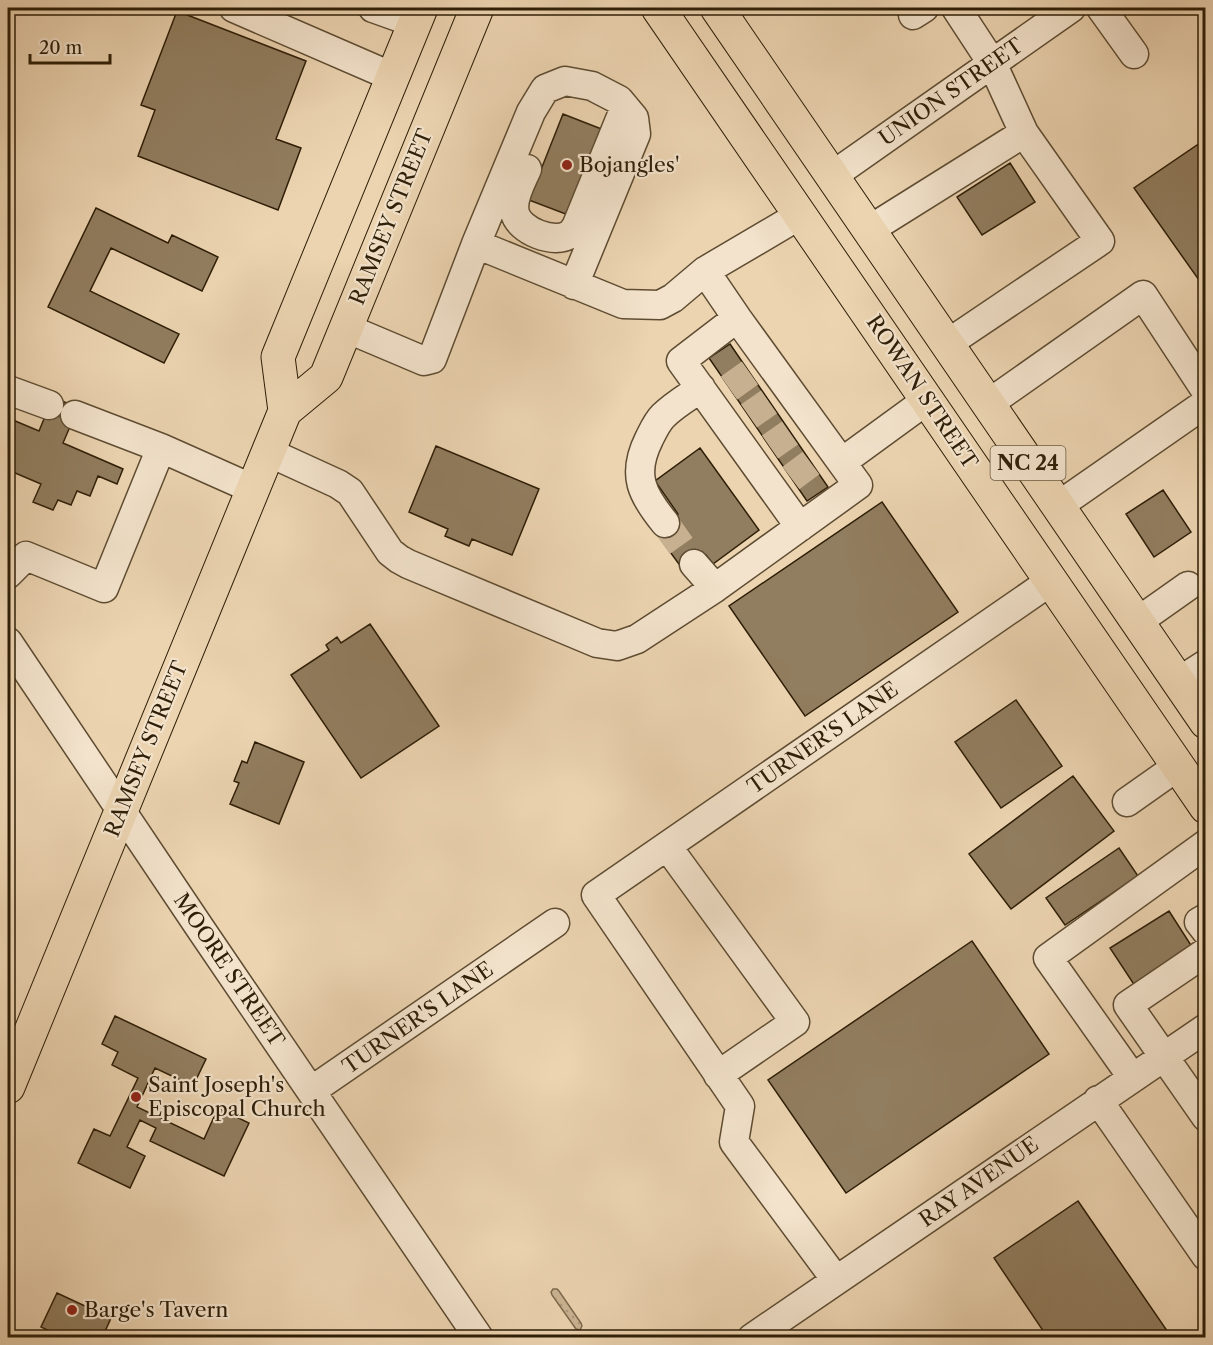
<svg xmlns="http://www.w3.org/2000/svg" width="1213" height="1345" viewBox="0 0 1213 1345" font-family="'Libre Caslon Text',serif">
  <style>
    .grass { fill: url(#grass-dots); stroke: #7d6a4e; stroke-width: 1.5 }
    .building { fill: #917d5f; stroke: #2e1e07; stroke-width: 1.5 }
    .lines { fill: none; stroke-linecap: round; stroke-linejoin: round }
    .minor-tunnel { stroke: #c6b08f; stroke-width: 28; stroke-dasharray: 28 14; stroke-linecap: butt }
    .minor-casing { stroke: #5e4c32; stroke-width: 31 }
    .major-casing { stroke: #2e1e07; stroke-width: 35 }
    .minor { stroke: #f3e3cc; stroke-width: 28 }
    .major { stroke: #ecd4b1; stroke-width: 33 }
    .poi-dot { fill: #8f2418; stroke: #f3e3cc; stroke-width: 2 }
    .labels { text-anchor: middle; stroke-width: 4.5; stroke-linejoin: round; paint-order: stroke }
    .shield { fill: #f3e3cc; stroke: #695942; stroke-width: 1.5 }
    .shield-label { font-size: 20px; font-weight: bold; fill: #2e1e07 }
    .street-label { font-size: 21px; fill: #2e1e07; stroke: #f3e3cc }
    .poi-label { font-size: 21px; fill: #2e1e07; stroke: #f3e3cc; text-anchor: start }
  </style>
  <defs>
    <pattern id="grass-dots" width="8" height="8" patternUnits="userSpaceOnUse" patternTransform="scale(1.5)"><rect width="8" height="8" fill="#ccb594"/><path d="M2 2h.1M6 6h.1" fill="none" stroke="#b09b7e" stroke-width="1.8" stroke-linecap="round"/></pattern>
  </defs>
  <rect width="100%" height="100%" fill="#ecd4b1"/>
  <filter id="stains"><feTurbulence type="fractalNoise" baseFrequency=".00333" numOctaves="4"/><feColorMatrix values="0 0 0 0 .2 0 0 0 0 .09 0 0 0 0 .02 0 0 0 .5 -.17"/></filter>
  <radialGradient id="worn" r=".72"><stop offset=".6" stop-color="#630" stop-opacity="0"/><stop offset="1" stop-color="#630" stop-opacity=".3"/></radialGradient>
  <!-- grass -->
  <path class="grass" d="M 553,1289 L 557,1289 L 559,1291 L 581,1323 L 582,1326 L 580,1330 L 576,1329 L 552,1295 L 551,1292 Z"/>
  <!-- building -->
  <path class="building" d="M 177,11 L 306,61 L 276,139 L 301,148 L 278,210 L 138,156 L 155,110 L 141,105 Z
    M 563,114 L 604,130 L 571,216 L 529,200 Z
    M 1206,139 L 1206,290 L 1134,188 Z
    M 1010,163 L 1035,202 L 982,235 L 957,197 Z
    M 96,208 L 168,243 L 172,235 L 218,257 L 202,291 L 111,248 L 90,291 L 179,334 L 164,363 L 48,307 Z
    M 730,344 L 828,487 L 807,501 L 709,358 Z
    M 53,397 L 78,408 L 63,443 L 123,469 L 117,484 L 98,476 L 90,496 L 77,491 L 71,505 L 58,500 L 53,510 L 33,502 L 41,484 L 8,470 L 8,418 L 39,431 Z
    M 436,446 L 539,489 L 512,555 L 472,539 L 469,546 L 445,536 L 448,529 L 409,512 Z
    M 700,448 L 759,530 L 713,564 L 706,555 L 684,571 L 654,530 L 678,514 L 655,481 Z
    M 1163,490 L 1191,532 L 1154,557 L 1126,514 Z
    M 882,502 L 958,612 L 805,716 L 729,606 Z
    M 370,624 L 439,726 L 361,778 L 291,675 L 329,650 L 326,645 L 337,637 L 341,643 Z
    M 1016,700 L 1062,766 L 1001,808 L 955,742 Z
    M 255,742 L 304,762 L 279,824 L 230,804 L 239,783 L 234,781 L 242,761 L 247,763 Z
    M 1073,776 L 1114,831 L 1011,909 L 969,854 Z
    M 1119,848 L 1138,876 L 1065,925 L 1046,898 Z
    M 1169,911 L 1194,950 L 1135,986 L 1110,948 Z
    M 972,941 L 1049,1054 L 846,1193 L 768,1080 Z
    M 115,1016 L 206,1059 L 193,1086 L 155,1068 L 137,1107 L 204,1139 L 218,1108 L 249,1123 L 224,1176 L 150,1141 L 156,1128 L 140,1120 L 127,1147 L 145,1156 L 130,1188 L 78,1163 L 94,1129 L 110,1136 L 138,1078 L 112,1065 L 118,1052 L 102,1044 Z
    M 1078,1201 L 1172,1338 L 1048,1338 L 994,1258 Z
    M 57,1293 L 111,1318 L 102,1338 L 64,1338 L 41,1327 Z"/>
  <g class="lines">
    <!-- minor-tunnel -->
    <path class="minor-tunnel" d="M 729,388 L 750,373
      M 749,416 L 769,402
      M 770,447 L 790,433
      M 791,478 L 811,463
      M 665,523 L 694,564"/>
    <!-- minor casing -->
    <g class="minor-casing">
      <path id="minor" d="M 234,8 L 393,77
        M 373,8 L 415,23
        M 1101,8 L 1134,54
        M 913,15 L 924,8
        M 527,169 C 522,181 511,199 515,213 C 519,231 555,245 570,234 C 573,232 574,229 576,227 L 625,107
        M 832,176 L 1071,8
        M 869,230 L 1024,133
        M 476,244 L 531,112 L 545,89 L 565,81 L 592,86 L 619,100 L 634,118 L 636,134 L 574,285
        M 737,318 L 681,361 L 800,527
        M 346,328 L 424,361 L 432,359 L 476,244 L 623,304 L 660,305 L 673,298 L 705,271
        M 947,344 L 1100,241 L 1024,133 L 992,63 L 956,8
        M 8,390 L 49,405
        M 988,404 L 1143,295 L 1206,391
        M 75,415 L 161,448 L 253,489
        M 268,452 L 338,484 L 350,492 L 390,552 L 399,559 L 408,564 L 597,643 L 617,646 L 637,639 L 715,588 L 858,485 L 737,318 L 705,271 L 800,215
        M 842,462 L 927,400
        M 1058,506 L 1206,403
        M 665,523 C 642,495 631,475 649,439 C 653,431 657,422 663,416 C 674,405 688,397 701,388
        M 694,564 L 715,588
        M 8,574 L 26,556 L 104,588 L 161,448
        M 1137,622 L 1188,586
        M 8,642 L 200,928 L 479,1338
        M 1178,682 L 1206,664
        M 1127,802 L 1178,766
        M 667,846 L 795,1022 L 718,1075
        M 1206,918 L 1199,922 L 1206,931
        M 1206,952 L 1128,1005 L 1206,1117
        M 1132,1077 L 1048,958 L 1206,844
        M 311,1091 L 555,923
        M 1098,1100 L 1206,1256
        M 836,1280 L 734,1142 L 740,1106 L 596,895 L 1051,581
        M 752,1338 L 1206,1028"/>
    </g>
    <!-- major casing -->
    <g class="major-casing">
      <path id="major" d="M 658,8 L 1206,807
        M 717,8 L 1206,722
        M 285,411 L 278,357 L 421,8
        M 8,1087 L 285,411 L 326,377 L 477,8"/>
    </g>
    <!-- minor -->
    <use href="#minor" class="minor"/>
    <!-- major -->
    <use href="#major" class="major"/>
  </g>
  <!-- markers -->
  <g class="poi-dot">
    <circle cx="567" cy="165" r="6"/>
    <circle cx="136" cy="1097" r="6"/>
    <circle cx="72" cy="1310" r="6"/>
  </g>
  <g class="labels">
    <!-- shield labels -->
    <rect class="shield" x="990.5" y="446" width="75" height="34" rx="4.5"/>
    <g class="shield-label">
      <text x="1028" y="470">NC 24</text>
    </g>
    <!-- street labels -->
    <g class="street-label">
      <text transform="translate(951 92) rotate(-35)" y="7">UNION STREET</text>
      <text transform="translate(391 217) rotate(-68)" y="7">RAMSEY STREET</text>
      <text transform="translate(922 392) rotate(56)" y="7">ROWAN STREET</text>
      <text transform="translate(823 738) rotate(-35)" y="7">TURNER'S LANE</text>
      <text transform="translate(146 749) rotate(-68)" y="7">RAMSEY STREET</text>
      <text transform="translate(229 970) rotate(56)" y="7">MOORE STREET</text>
      <text transform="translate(418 1018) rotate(-35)" y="7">TURNER'S LANE</text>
      <text transform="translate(979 1182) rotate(-35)" y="7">RAY AVENUE</text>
    </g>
    <!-- poi labels -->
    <g class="poi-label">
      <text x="579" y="172">Bojangles'</text>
      <text x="148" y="1092">Saint Joseph's<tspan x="148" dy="24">Episcopal Church</tspan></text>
      <text x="84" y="1317">Barge's Tavern</text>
    </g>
  </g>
  <!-- margin -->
  <rect width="1213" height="1345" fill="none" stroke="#ecd4b1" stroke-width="30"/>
  <rect x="9" y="9" width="1195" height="1327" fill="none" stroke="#2e1e07" stroke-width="3"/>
  <rect x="15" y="15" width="1183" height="1315" fill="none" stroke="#2e1e07" stroke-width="1.5"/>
  <!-- scale -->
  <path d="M30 54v9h80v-9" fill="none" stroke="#2e1e07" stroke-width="3"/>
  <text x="39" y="54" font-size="18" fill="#2e1e07" stroke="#f3e3cc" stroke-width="4.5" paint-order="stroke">20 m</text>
  <rect width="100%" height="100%" filter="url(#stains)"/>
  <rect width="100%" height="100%" fill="url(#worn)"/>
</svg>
